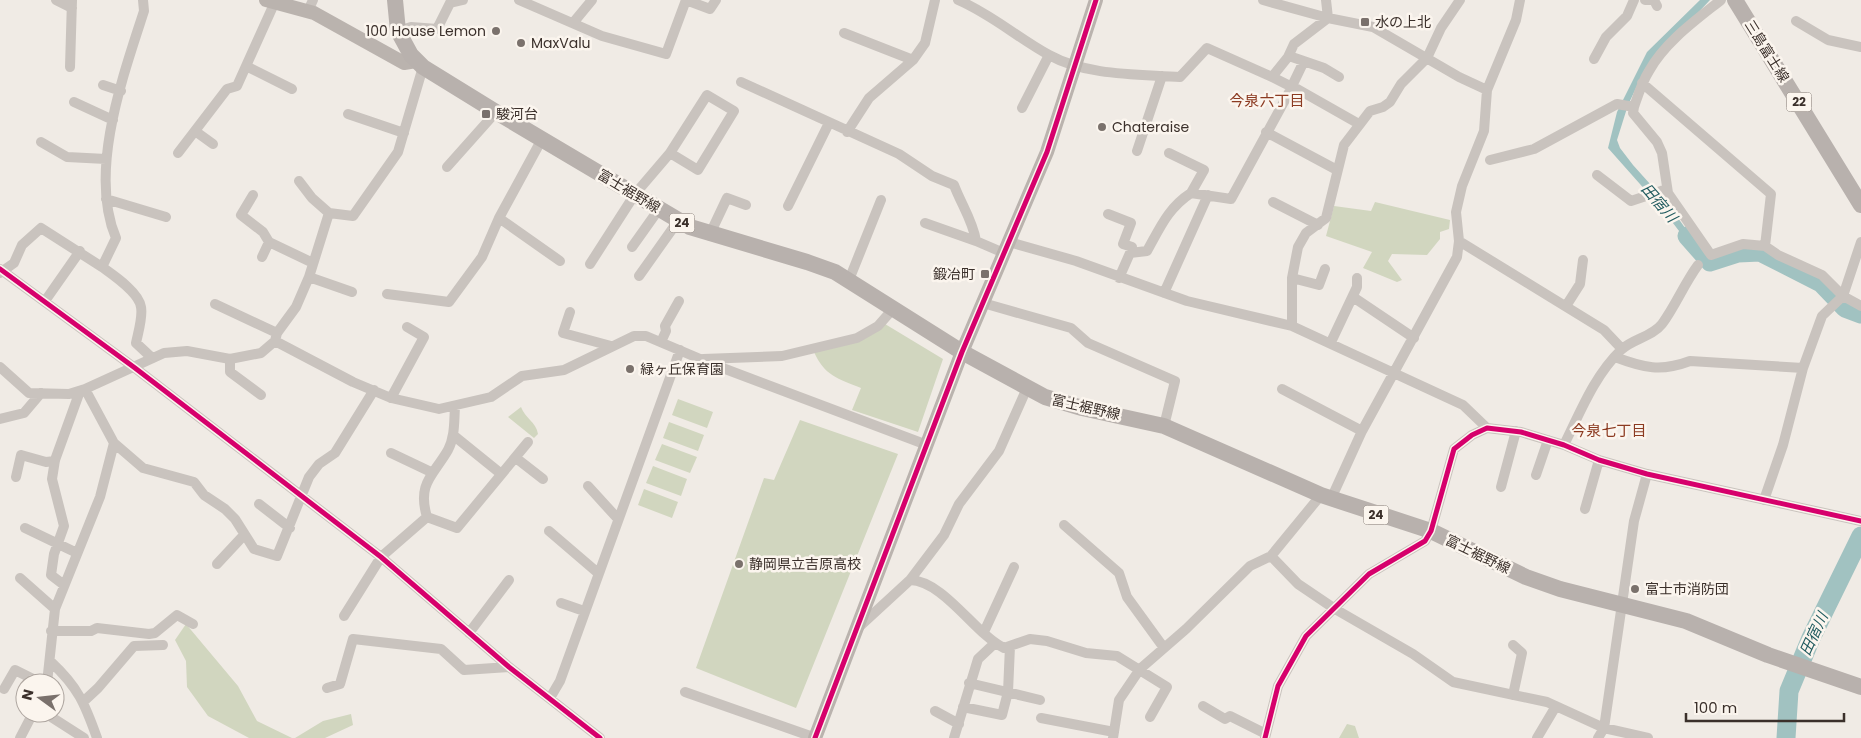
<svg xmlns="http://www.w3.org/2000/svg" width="1861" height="738" viewBox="0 0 1861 738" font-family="Poppins,'Noto Sans JP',sans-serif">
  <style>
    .green { fill: #d1d6bf }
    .water { fill: #a1c2c1 }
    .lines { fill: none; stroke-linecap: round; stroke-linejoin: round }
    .river { stroke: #a1c2c1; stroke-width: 19 }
    .street { stroke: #c9c3be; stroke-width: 10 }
    .secondary { stroke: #bab3ae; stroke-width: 14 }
    .primary { stroke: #b8b1ad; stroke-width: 16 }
    .cycleway-casing { stroke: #fbf5ee; stroke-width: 8 }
    .cycleway { stroke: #d6006c; stroke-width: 5 }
    .poi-dot { fill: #7a716c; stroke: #fbf5ee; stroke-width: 2 }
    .labels { text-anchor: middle; stroke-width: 5; stroke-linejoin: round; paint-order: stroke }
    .shield { fill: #fbf5ee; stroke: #756b66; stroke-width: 1 }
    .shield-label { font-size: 12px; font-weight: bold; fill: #3b302b }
    .poi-label { font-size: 14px; fill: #3b302b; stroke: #fbf5ee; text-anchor: start }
    .street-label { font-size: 14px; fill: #3b302b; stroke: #fbf5ee }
    .neighbourhood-label { font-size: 15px; fill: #8c3b22; stroke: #fbf5ee }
    .water-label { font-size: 15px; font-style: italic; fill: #1f5a5e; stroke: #fbf5ee }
  </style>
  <rect width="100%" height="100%" fill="#f0ebe5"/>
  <!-- green -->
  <path class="green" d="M 1375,202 L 1450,220 L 1449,229 L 1440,232 L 1440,239 L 1427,255 L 1392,254 L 1388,261 L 1402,280 L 1397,282 L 1363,268 L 1372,252 L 1326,236 L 1334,206 L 1371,211 Z
    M 885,324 L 943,359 L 918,432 L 852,410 L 861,388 C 838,379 824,375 814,352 Z
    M 678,399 L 713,412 L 707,428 L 672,415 Z
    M 521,407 C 525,418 536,422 538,434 L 534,438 L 508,417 Z
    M 800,420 L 898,454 L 796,708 L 696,668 L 764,478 L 774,480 Z
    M 669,422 L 704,435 L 698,451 L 663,438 Z
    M 662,444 L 697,457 L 690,473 L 655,460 Z
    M 653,466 L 687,479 L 681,496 L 646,483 Z
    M 644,489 L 678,502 L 672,518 L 638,505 Z
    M 186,624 L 238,686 L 257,721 L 292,738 L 249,738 L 208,716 L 187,687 L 186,661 L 175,640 Z
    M 351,714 L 353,725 L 325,738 L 295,738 L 323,721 Z
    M 1347,724 L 1355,726 L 1359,738 L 1339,738 Z"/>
  <!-- water -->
  <path class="water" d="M 1700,0 L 1710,0 L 1645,69 L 1628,105 L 1617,140 L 1620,148 L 1633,165 L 1668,204 L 1705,256 L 1711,259 C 1727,253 1741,249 1759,250 L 1757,255 L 1737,255 L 1709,265 L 1702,261 L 1663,210 L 1608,148 L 1617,112 L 1647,52 Z"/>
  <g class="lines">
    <!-- river -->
    <path class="river" d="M 1687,236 L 1710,262 L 1738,253 L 1760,252 L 1821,283 L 1845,308 L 1861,314
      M 1786,738 L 1789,691 L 1811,638 L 1861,536"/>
    <!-- street -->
    <path class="street" d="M 56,0 L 72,8
      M 143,0 L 144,11 C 123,76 88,172 116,238 L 102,267 C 113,275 139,292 141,307 C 143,317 138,333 136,343 L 151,357
      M 519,0 L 602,36 L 666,54 L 686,0 L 710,9 L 716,0
      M 958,0 C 991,14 1018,38 1049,55 C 1087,76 1138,74 1180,77 L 1207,48 L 1272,77
      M 1263,0 L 1328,18 L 1373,27 L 1459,77 L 1487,90
      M 1645,0 L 1654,0 L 1657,6
      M 1721,0 C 1696,20 1665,42 1649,71 C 1642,82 1638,95 1634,107 L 1633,113 L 1657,142 L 1662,153 L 1668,193 L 1711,255 L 1743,244 L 1765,246 L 1778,255 L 1822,275 L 1843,296 L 1861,306
      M 308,11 L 313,0
      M 1796,21 L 1828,40 L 1861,47
      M 573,23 L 592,0
      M 398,31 L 411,27 L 437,29 L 450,3 L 463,0
      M 844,33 L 913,60
      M 1289,56 L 1324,68 L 1339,77
      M 1594,59 L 1606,37 L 1627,16 L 1634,0
      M 1304,61 L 1292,86 L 1359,124
      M 246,66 L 292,89
      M 70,67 L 72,0
      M 741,82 L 899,154 L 932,176 L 954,185 C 961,204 973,221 976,241 L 1004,253
      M 1642,83 L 1771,194 L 1765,246
      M 103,85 L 121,91
      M 74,102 L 113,120
      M 1022,108 L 1049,55
      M 348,114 L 404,133
      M 195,131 L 213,144
      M 847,132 L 869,98 L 913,60 L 925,43 L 935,0
      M 1266,132 L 1337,170
      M 41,142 L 67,157 L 106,159
      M 1137,151 L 1162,76
      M 178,153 L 227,89 L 237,86 L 274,4
      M 1169,153 L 1204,170 L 1191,193
      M 1490,160 L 1534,149 L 1617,104 L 1634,107
      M 447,167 L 496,112
      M 1597,175 L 1631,201 L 1667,189
      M 299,181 L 312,198 L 329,213
      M 253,195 L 241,215 L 263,232 L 269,242 L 313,263
      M 106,199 L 166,217
      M 1273,202 L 1318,225
      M 788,206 L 829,123
      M 1108,214 L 1131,223 L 1123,244 L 1132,247 L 1130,253
      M 499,218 L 560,261
      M 925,223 L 976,241
      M 710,234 L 727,198 L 746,205
      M 1459,241 L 1604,330 L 1622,349
      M 1009,242 L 1076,261 L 1187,301 L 1292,326 L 1463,405 L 1487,428
      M 632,247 L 659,209
      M 262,257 L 269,242
      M 590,264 L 635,194 L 670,153 L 707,95 L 734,111 L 698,170 L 670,153
      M 0,269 L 135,368 L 381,557 L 509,667 L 600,738
      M 0,273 L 14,263 L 22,245 L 41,228 L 102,267
      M 639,276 L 678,221
      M 309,277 L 352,292
      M 1119,278 L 1130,253 L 1147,251 C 1160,228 1168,208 1191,193 L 1231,199 L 1292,87 L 1272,77 L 1288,57 L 1294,44 L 1328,18 L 1326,0
      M 1292,278 L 1319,285 L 1325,269
      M 849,280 L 881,200
      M 1164,293 L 1208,195
      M 387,294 L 449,302 L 482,257 L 499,218 L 542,139
      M 1353,297 L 1414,338
      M 45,301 L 80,251
      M 983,303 L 1071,328 L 1088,343 L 1175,381 L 1164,426
      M 215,304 L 277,333
      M 1566,306 L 1580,284 L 1583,260
      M 570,312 L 563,333 L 611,346
      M 1292,326 L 1292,278 L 1298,247 L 1306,233 L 1326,218 L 1344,145 L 1370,111 L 1383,107 L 1390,102 L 1401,84 L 1427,58 L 1441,28 L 1460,0
      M 275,341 L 353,382 L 391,398 L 439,409 L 491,397 L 522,376 L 564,370 L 634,336 L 646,336 L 712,364 L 927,445
      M 661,342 L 666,331 L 665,326 L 679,301
      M 1331,342 L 1357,287 L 1357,278
      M 1615,357 C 1644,368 1661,372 1690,361 L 1803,368
      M 230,359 L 230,372 L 261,395
      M 703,359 L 782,356 L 857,338 L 878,326 L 892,310
      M 0,367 L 29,393 L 69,394 L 85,389 L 164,353 L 187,351 L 230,359 L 261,353 L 275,341 L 277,333 L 296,307 L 309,277 L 329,213 L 353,216 L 398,152 L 423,67
      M 1282,389 L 1362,431
      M 391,398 L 424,337 L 407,327
      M 0,419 L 24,413 L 41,393
      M 453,435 L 500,473
      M 114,443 L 143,468 L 194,482 L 204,495 L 225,509 L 235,519 L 254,549 L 277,556 L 309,477 L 319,464 L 335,453 L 374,390
      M 1564,445 C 1580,413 1594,376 1621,350 C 1632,339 1652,337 1662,324 C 1676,305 1684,284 1698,265
      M 391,453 L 431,472
      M 516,458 L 543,479
      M 1536,475 L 1548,440
      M 16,477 L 21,455 L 46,462 L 55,461
      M 588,486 L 618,519
      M 1501,487 L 1516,431
      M 1331,499 L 1362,431 L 1457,257 L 1459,241 L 1456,212 L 1462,186 L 1484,131 L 1487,90 L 1516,20 L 1520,0
      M 1764,500 L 1783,445 L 1803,368 L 1822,316 L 1843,296 L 1861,242
      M 259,504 L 290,528
      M 1585,509 L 1599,460
      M 427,517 L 457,528 L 528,442
      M 1064,525 L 1119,573 L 1127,597 L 1164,648
      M 25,528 L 77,553
      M 549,531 L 598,573
      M 1271,556 L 1298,584 L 1335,609 L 1413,654 L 1453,682 L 1547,702 L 1604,728 L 1648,738
      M 217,564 L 244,535
      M 20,578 L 55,609
      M 910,580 C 944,581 975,634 1004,648 L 1030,639 L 1047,641 L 1086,653 L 1117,656 L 1167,687 L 1150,717
      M 64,585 L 51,575 L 54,554 L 64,526 L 52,479 L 55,460 L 80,391
      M 561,603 L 584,611
      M 344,616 L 381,557 L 427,517 C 417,483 433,476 448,450 C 455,437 454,421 455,407
      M 860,626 L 910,580 L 944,535 L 959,504 L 999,451 L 1027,388
      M 51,631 L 91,631 L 97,628 L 149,634 L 155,633 L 177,615 L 193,624
      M 984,632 L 1014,567
      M 469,633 L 509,580
      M 1513,645 L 1522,653 L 1513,695
      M 51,662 C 78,687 85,704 97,738
      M 47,683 L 55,609 L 100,497 L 114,443 L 85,389
      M 969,683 L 1040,700
      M 327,688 L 340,684 L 353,639 L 441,649 L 464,670 L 509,667
      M 4,689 L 15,670 L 41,683
      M 685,692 L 816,738
      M 550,698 L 560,681 L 680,350
      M 84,701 L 98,688 L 134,646 L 163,645
      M 1203,706 L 1225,719 L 1230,716 L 1266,734
      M 963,707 L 1002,715 L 1008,692 L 1010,646
      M 935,711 L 959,724
      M 45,713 L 84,738
      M 1041,718 L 1114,732
      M 20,738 L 33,713
      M 954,738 L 978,659 L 995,643
      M 1113,738 L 1119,700 L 1140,669 L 1186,629 L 1250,566 L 1271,556 L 1321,495
      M 1265,738 L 1278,686 L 1306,636 L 1369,574 L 1425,541 L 1431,531 L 1454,449 L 1472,435 L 1487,428 L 1521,432 L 1564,445 L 1599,460 L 1647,474 L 1861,521
      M 1537,738 L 1556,706
      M 1598,738 L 1604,728 L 1634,521 L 1647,474"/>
    <!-- secondary -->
    <path class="secondary" d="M 266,0 L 314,13 L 404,63 L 416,61
      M 815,738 L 962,352 L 1047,152 L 1096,0"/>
    <!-- primary -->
    <path class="primary" d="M 395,0 L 398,31 L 411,55 L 423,67 L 496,112 L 690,227 L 807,262 L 835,272 L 962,352 L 1045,397 L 1082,408 L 1164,426 L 1321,495 L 1431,531 L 1526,577 L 1560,589 L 1686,621 L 1768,655 L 1861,687
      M 1735,0 L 1861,205"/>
    <!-- cycleway casing -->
    <g class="cycleway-casing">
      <path id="cycleway" d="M 0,269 L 135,368 L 381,557 L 509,667 L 600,738
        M 815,738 L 962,352 L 1047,152 L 1096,0
        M 1265,738 L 1278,686 L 1306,636 L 1369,574 L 1425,541 L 1431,531 L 1454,449 L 1472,435 L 1487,428 L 1521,432 L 1564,445 L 1599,460 L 1647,474 L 1861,521"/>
    </g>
    <!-- cycleway -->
    <use href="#cycleway" class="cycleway"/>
  </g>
  <!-- markers -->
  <g class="poi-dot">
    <rect x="1360" y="17" width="10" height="10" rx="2.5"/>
    <circle cx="496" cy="31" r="5"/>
    <circle cx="521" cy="43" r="5"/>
    <rect x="481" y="109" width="10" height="10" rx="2.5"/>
    <circle cx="1102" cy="127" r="5"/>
    <rect x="980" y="269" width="10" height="10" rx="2.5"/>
    <circle cx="630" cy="369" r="5"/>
    <circle cx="739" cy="564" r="5"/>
    <circle cx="1635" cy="589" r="5"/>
  </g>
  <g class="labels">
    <!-- shield labels -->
    <g class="shield">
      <rect x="1786.5" y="92.5" width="25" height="19" rx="4"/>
      <rect x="669.5" y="213.5" width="25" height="19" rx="4"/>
      <rect x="1363.5" y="505.5" width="25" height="19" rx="4"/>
    </g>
    <g class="shield-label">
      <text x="1799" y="106">22</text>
      <text x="682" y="227">24</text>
      <text x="1376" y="519">24</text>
    </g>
    <!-- poi labels -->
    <g class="poi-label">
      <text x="1375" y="27">水の上北</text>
      <text x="486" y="36" text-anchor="end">100 House Lemon</text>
      <text x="531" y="48">MaxValu</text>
      <text x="496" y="119">駿河台</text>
      <text x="1112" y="132">Chateraise</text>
      <text x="975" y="279" text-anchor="end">鍛冶町</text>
      <text x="640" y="374">緑ヶ丘保育園</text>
      <text x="749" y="569">静岡県立吉原高校</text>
      <text x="1645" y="594">富士市消防団</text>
    </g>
    <!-- street labels -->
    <g class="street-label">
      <text transform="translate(1767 51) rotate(58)" y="5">三島富士線</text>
      <text transform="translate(629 191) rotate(31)" y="5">富士裾野線</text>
      <text transform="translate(1086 407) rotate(13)" y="5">富士裾野線</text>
      <text transform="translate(1478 554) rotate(26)" y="5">富士裾野線</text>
    </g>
    <!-- neighbourhood labels -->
    <g class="neighbourhood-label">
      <text x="1267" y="106">今泉六丁目</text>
      <text x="1609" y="436">今泉七丁目</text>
    </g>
    <!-- water labels -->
    <g class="water-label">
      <text transform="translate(1659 203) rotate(49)" y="5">田宿川</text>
      <text transform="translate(1814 634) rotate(-65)" y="5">田宿川</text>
    </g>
  </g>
  <!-- north arrow -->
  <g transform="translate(40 698) rotate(285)"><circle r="24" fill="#fbf5ee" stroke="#aea6a0"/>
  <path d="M0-4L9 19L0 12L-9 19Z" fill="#7a716c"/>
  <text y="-8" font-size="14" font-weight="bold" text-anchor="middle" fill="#3b302b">N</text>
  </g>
  <!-- scale -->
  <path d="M1686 713v8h158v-8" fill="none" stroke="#3b302b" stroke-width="2.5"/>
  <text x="1694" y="713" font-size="15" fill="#3b302b" stroke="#fbf5ee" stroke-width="4" paint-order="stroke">100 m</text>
</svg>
